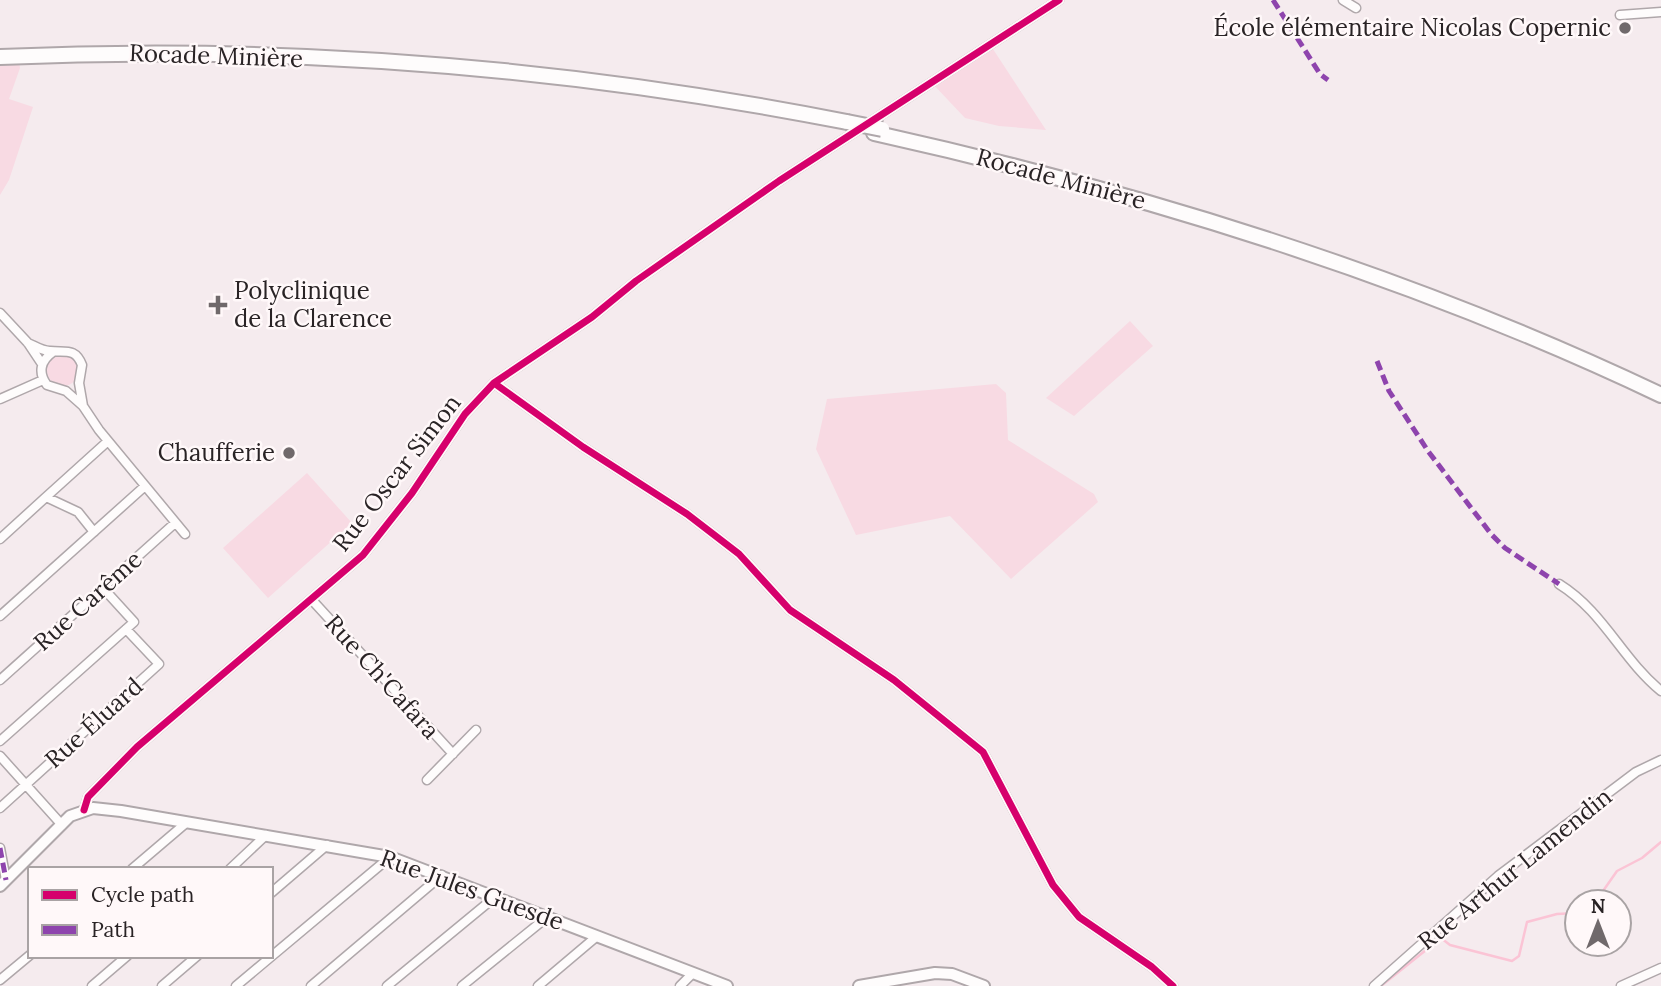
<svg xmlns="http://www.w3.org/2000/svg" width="1661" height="986" viewBox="0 0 1661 986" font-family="Lora,serif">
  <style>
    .green { fill: #f8dae3 }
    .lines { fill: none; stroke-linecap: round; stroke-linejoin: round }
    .stream { stroke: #fbc4d5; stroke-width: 2.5 }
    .street-casing { stroke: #afa7aa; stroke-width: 11 }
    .secondary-casing { stroke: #afa7aa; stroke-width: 14 }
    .highway-casing { stroke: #afa7aa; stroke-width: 18 }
    .street { stroke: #fefcfc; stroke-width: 8 }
    .secondary { stroke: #fefcfc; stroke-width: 10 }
    .highway { stroke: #fefcfc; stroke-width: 14 }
    .highway-bridge-casing { stroke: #afa7aa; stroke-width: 18; stroke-linecap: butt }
    .highway-bridge { stroke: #fefcfc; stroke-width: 14 }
    .quiet { stroke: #8e44ad; stroke-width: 5; stroke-dasharray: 10 5; stroke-linecap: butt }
    .cycleway-casing { stroke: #fff8f9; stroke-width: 11 }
    .cycleway { stroke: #d6006c; stroke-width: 7 }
    .poi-dot { fill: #70696b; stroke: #fff8f9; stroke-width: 2.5 }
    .labels { text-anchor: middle; stroke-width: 5; stroke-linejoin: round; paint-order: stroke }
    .poi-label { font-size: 24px; fill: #292325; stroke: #fff8f9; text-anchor: end }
    .street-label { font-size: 24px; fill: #292325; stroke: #fff8f9 }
  </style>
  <rect width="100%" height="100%" fill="#f5ebee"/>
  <!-- green -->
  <path class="green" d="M 989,43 L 1046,130 L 999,126 L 965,118 L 931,82 Z
    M 19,61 L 20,68 L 9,99 L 33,107 L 9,180 L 0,195 L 0,62 Z
    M 1130,321 L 1153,346 L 1074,416 L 1046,398 Z
    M47 370a16 16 0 1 1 32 0a16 16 0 1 1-32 0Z
    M 996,384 L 1006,393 L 1008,440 L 1094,494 L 1098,502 L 1011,579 L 950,516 L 856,535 L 816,449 L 827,399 Z
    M 307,473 L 352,523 L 268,598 L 223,548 Z"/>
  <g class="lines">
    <!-- stream -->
    <path class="stream" d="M 1588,902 L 1586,893 L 1603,891 L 1617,871 L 1642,858 L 1661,842
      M 1381,986 L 1441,938 L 1450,945 L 1512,961 L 1519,956 L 1527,922 L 1557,914 L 1577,913"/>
    <!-- street casing -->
    <g class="street-casing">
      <path id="street" d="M 1343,0 L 1356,8
        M 1620,15 L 1661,12
        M 0,313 L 28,343 L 42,364
        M 28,343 C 35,346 42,351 50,351 C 65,353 75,347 82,365 L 79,383 L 83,406
        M 53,352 C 40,361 38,373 47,385 L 66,391 L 83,406 L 99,430 L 185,534
        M 494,383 L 583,447 L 687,514 L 739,554 L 790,610 L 894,680 L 983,752 L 1053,885 L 1079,917 L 1152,967 L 1173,986
        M 0,399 L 43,380
        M 46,497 L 108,441
        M 0,539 L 46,497 L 78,512 L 94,532
        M 1559,584 C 1604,612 1621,658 1661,691
        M 312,600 L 453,754
        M 0,616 L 145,486
        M 0,680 L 175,523
        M 0,741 L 134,622 L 103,588
        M 0,756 L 62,825
        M 427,780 L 476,730
        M 0,808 L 159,664 L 126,629
        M 84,810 L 88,797 L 137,747 L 363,555 L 412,493 L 465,414 L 494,383 L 592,317 L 636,281 L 779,181 L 1059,0
        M 0,848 L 6,880
        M 132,869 L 186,823
        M 230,869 L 266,835
        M 271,893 L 327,845
        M 0,980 L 30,955
        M 92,986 L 127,956
        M 162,986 L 197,956
        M 236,986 L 390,857
        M 311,986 L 442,875
        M 387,986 L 495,897
        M 462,986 L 546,918
        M 538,986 L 596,937
        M 680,986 L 692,974
        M 1374,986 L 1498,876 L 1636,772 L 1661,760
        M 1621,986 L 1661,968"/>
    </g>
    <!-- secondary casing -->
    <g class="secondary-casing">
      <path id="secondary" d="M 0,886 L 70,816 L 93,808 L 121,811 L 390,857 L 727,986
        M 859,986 L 935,973 L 952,974 L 984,986"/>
    </g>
    <!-- highway casing -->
    <g class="highway-casing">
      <path id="highway" d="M 0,57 C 285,44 567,67 847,122
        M 874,133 C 1144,193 1411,276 1661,395"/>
    </g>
    <!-- street -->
    <use href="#street" class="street"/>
    <!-- secondary -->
    <use href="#secondary" class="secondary"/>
    <!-- highway -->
    <use href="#highway" class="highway"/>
    <!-- highway-bridge casing -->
    <g class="highway-bridge-casing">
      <path id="highway-bridge" d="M 847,122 L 882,129"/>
    </g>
    <!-- highway-bridge -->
    <use href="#highway-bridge" class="highway-bridge"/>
    <!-- quiet -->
    <path class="quiet" d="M 1273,0 L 1320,74 L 1328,80
      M 1377,361 L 1389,391 L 1428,451 L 1491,534 L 1505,548 L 1559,584
      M 0,848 L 6,880"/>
    <!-- cycleway casing -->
    <g class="cycleway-casing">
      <path id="cycleway" d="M 494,383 L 583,447 L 687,514 L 739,554 L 790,610 L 894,680 L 983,752 L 1053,885 L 1079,917 L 1152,967 L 1173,986
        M 84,810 L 88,797 L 137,747 L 363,555 L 412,493 L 465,414 L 494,383 L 592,317 L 636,281 L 779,181 L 1059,0"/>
    </g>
    <!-- cycleway -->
    <use href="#cycleway" class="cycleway"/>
  </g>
  <!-- markers -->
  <g class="poi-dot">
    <circle cx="1625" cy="28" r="7"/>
    <path d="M214.5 294.5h7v7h7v7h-7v7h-7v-7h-7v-7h7z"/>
    <circle cx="289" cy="453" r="7"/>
  </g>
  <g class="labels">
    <!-- poi labels -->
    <g class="poi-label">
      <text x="1611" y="36">École élémentaire Nicolas Copernic</text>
      <text x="234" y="299" text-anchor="start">Polyclinique<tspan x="234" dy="28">de la Clarence</tspan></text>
      <text x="275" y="461">Chaufferie</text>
    </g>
    <!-- street labels -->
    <g class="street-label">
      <text transform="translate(216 56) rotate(2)" y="8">Rocade Minière</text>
      <text transform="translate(1061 179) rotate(15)" y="8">Rocade Minière</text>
      <text transform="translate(397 473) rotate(-52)" y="8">Rue Oscar Simon</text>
      <text transform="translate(88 601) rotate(-42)" y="8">Rue Carême</text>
      <text transform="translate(382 677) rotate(48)" y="8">Rue Ch'Cafara</text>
      <text transform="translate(94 723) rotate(-42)" y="8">Rue Éluard</text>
      <text transform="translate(1515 869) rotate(-39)" y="8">Rue Arthur Lamendin</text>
      <text transform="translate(472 890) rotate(20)" y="8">Rue Jules Guesde</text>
    </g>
  </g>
  <!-- legend -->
  <rect x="28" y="867" width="245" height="91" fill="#fff8f9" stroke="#a9a3a4" stroke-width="2"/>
  <rect x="42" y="890" width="35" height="10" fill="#d6006c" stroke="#a9a3a4" stroke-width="2"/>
  <text x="91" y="902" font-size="21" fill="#292325">Cycle path</text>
  <rect x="42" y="925" width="35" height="10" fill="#8e44ad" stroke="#a9a3a4" stroke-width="2"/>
  <text x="91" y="937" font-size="21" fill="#292325">Path</text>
  <!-- north arrow -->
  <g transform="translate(1598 923)"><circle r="33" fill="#fff8f9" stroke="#a9a3a4" stroke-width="2"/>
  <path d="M0-5L12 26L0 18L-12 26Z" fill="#70696b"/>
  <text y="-10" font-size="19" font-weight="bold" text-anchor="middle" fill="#292325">N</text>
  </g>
</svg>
